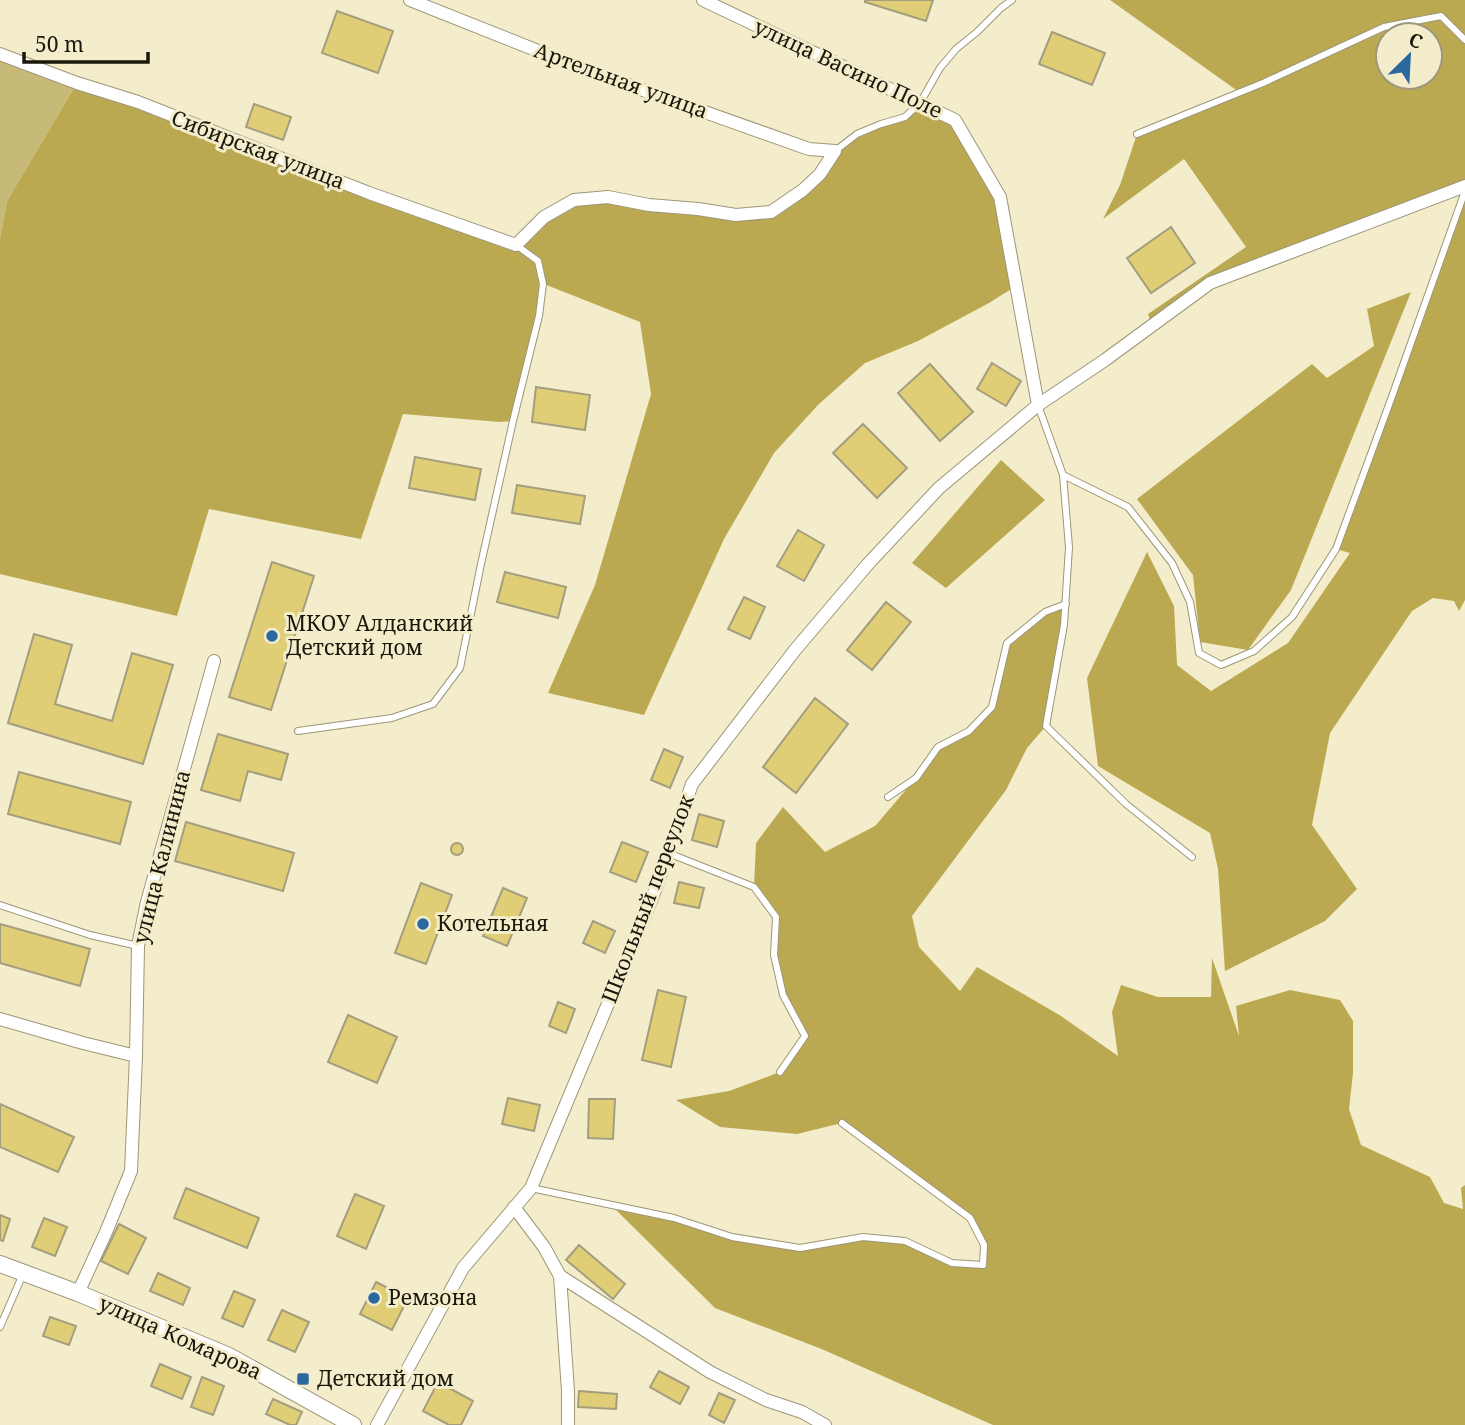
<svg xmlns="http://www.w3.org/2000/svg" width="1465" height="1425" viewBox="0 0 1465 1425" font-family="'Noto Serif',serif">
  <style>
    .green { fill: #c7ba78 }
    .forest { fill: #bba952; fill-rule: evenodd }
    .building { fill: #e0ce76; stroke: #a49e7f; stroke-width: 2 }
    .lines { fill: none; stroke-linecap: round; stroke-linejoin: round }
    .service-casing { stroke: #9d9677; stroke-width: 8 }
    .minor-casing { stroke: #9d9677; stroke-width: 14 }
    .tertiary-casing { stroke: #9d9677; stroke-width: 18 }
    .service { stroke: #fff; stroke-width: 6 }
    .minor { stroke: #fff; stroke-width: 12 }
    .tertiary { stroke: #fff; stroke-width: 16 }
    .poi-dot { fill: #2b689f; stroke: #f4edcc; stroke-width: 2.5 }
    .labels { text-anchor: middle; stroke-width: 6; stroke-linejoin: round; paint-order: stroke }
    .street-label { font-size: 21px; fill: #1a170b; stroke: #f4edcc }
    .poi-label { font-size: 21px; fill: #1a170b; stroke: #f4edcc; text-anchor: start }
  </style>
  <rect width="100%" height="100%" fill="#f4edcc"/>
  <!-- green -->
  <path class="green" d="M 0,54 L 77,83 L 7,201 L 0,238 Z"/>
  <!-- forest -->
  <path class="forest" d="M 1110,0 L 1465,0 L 1465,186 L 1210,283 L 1153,328 L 1148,314 L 1246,247 L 1184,159 L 1103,219 L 1120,185 L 1137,134 L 1239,92 ZM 1388,35 L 1430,35 L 1430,77 L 1388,77 Z
    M 77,83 L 516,245 L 574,200 L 771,212 L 803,190 L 835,151 L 857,134 L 905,117 L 920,103 L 955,120 L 1000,197 L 1016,286 L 989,303 L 918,341 L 865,363 L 818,405 L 774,453 L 724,539 L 644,715 L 548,693 L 595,585 L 651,394 L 640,322 L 544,284 L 513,421 L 500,422 L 403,414 L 361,539 L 209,509 L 177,616 L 0,574 L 0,238 L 7,201 Z
    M 1465,191 L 1465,600 L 1459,611 L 1454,601 L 1433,598 L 1412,611 L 1330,733 L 1312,825 L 1357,889 L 1325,921 L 1225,971 L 1218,869 L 1210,833 L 1098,766 L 1087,678 L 1147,552 L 1174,606 L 1177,665 L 1211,691 L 1288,643 L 1350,553 L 1336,549 Z
    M 1411,292 L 1291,590 L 1248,650 L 1200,642 L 1193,575 L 1137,499 L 1312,364 L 1327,378 L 1374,346 L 1367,309 Z
    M 1001,460 L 1045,500 L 946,588 L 912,563 Z
    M 1066,604 L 1046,726 L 1027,748 L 1006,790 L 912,916 L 919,947 L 960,991 L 977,967 L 1061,1016 L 1118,1056 L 1112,1012 L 1121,985 L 1158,997 L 1211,997 L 1212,958 L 1239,1036 L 1236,1006 L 1290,990 L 1340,1000 L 1353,1021 L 1353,1073 L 1349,1109 L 1361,1145 L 1430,1177 L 1444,1203 L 1463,1209 L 1461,1188 L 1465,1185 L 1465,1425 L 993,1425 L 824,1350 L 715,1308 L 611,1205 L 674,1218 L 732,1237 L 800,1248 L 863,1237 L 905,1241 L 952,1263 L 983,1265 L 984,1245 L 970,1218 L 842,1123 L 797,1134 L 720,1127 L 676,1100 L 729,1091 L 780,1072 L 805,1036 L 783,995 L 774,955 L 776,917 L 754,887 L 756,843 L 783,807 L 825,852 L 875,826 L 916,778 L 938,747 L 969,731 L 991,707 L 1007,643 L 1045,612 Z"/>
  <!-- building -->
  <path class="building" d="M 865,0 L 933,0 L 926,21 L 865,2 Z
    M 337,11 L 393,31 L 378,73 L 322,53 Z
    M 1052,32 L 1105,53 L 1092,85 L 1039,64 Z
    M 254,104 L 291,117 L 283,140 L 246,127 Z
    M 1171,227 L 1195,263 L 1151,293 L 1127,258 Z
    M 992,363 L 1021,381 L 1006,406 L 977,389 Z
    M 930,364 L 973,412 L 940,441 L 898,393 Z
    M 536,387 L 590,395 L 585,430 L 532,422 Z
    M 863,424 L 907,468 L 877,498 L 833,453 Z
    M 415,457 L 481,469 L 475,500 L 409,488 Z
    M 517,485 L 585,496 L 580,524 L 512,513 Z
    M 798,530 L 824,545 L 804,581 L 777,566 Z
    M 272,562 L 314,576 L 271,710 L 229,697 Z
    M 505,572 L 566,587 L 558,618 L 497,602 Z
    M 744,597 L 765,607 L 750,639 L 728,629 Z
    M 886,602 L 911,622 L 872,670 L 847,650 Z
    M 34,634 L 72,645 L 55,704 L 112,721 L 132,653 L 173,665 L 143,764 L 8,723 Z
    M 815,698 L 848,724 L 796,793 L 763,767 Z
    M 218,734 L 288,754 L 281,780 L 248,771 L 240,801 L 201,790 Z
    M 664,749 L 683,757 L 670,788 L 651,780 Z
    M 19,772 L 131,802 L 120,844 L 8,814 Z
    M 699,814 L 724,821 L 717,847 L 692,840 Z
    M 186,822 L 294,853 L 283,891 L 175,861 Z
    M 622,842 L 648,852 L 636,882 L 610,872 Z
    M451 849a6 6 0 1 1 12 0a6 6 0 1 1-12 0Z
    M 679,882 L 704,888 L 699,908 L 674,903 Z
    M 421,883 L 452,895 L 426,964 L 395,953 Z
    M 503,888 L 527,898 L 507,946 L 483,936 Z
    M 593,921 L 615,931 L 605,953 L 583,943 Z
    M 0,924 L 90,949 L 80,986 L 0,963 Z
    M 658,990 L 686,997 L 671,1067 L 642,1060 Z
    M 558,1002 L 575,1009 L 566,1033 L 549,1026 Z
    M 348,1015 L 397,1037 L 377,1083 L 328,1062 Z
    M 508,1098 L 540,1105 L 534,1131 L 502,1124 Z
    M 589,1099 L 615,1099 L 613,1139 L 588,1138 Z
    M 0,1104 L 74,1137 L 58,1172 L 0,1147 Z
    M 186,1188 L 259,1218 L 247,1248 L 174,1218 Z
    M 355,1194 L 384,1206 L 366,1249 L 337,1236 Z
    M 0,1215 L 10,1219 L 3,1241 L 0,1240 Z
    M 44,1218 L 67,1227 L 55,1256 L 32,1247 Z
    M 119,1224 L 146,1238 L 128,1274 L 101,1261 Z
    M 579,1245 L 625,1284 L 613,1299 L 566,1260 Z
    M 158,1273 L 190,1288 L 183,1305 L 150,1291 Z
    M 376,1282 L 408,1298 L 392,1330 L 360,1314 Z
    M 234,1291 L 255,1300 L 243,1327 L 222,1318 Z
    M 282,1310 L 309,1322 L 295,1352 L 268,1340 Z
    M 50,1317 L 76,1326 L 69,1345 L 43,1336 Z
    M 160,1364 L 191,1377 L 182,1399 L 151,1386 Z
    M 659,1371 L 689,1387 L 680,1404 L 650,1387 Z
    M 202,1377 L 224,1386 L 213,1415 L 191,1407 Z
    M 438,1382 L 473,1401 L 461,1425 L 449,1425 L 423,1411 Z
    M 579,1391 L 617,1394 L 616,1409 L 578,1407 Z
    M 719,1393 L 735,1400 L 724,1423 L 709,1415 Z
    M 273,1399 L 302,1412 L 296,1425 L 290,1425 L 266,1414 Z"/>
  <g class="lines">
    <!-- service casing -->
    <g class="service-casing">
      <path id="service" d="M 1137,134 L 1263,83 L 1384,27 L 1441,16 L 1465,40
        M 835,151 L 857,134 L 881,124 L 905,117 L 920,103 L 940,68 L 956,49 L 977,32 L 1001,8 L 1012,0
        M 1038,405 L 1063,475 L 1069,547 L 1064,625 L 1046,726 L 1126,804 L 1192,857
        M 1063,475 L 1128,507 L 1172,563 L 1190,602 L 1199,653 L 1221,665 L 1254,651 L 1292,617 L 1336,549 L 1390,402 L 1465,191
        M 298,731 L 392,718 L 433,704 L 460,668 L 481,564 L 513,421 L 539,316 L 543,284 L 538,261 L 516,245
        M 888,797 L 916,778 L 938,747 L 969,731 L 992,707 L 1007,643 L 1045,612 L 1066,604
        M 668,853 L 754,887 L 776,917 L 774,955 L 783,995 L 805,1036 L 780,1072
        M 0,905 L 90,935 L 138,946
        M 531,1188 L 674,1218 L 732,1237 L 800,1248 L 863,1237 L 905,1241 L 952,1263 L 983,1265 L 984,1245 L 970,1218 L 842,1123
        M 0,1327 L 23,1274"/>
    </g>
    <!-- minor casing -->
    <g class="minor-casing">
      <path id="minor" d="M 410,0 L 581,68 L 809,149 L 835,151
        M 703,0 L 955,120 L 1000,197 L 1038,405
        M 0,54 L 77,83 L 138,102 L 369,193 L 516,245 L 544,217 L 574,200 L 608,197 L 649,205 L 698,209 L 736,215 L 771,212 L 803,190 L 820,174 L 835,151
        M 0,1019 L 83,1043 L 136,1056 L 138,946 L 147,902 L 214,661
        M 514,1207 L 544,1247 L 560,1276 L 568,1391 L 568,1425
        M 560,1276 L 710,1372 L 766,1400 L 802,1412 L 825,1425
        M 78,1293 L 106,1232 L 131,1171 L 136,1056
        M 377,1425 L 463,1268 L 531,1188 L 653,896 L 692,784 L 795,650 L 868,564 L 939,488 L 1038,405 L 1105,360 L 1210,283 L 1465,186"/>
    </g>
    <!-- tertiary casing -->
    <g class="tertiary-casing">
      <path id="tertiary" d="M 0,1264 L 78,1293 L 229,1356 L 353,1425"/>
    </g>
    <!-- service -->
    <use href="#service" class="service"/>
    <!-- minor -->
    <use href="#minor" class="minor"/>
    <!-- tertiary -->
    <use href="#tertiary" class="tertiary"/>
  </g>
  <!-- markers -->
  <g class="poi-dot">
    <circle cx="272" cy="636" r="7"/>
    <circle cx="423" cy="924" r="7"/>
    <circle cx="374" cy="1298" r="7"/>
    <rect x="296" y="1372" width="14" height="14" rx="3.5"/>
  </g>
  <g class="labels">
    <!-- street labels -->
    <g class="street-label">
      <text transform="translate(848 69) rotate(25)" y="7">улица Васино Поле</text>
      <text transform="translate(621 81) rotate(20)" y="7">Артельная улица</text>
      <text transform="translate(258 150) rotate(21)" y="7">Сибирская улица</text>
      <text transform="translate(162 857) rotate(-76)" y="7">улица Калинина</text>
      <text transform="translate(648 899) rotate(-69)" y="7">Школьный переулок</text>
      <text transform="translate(180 1338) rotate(24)" y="7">улица Комарова</text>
    </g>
    <!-- poi labels -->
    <g class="poi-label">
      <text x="286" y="631">МКОУ Алданский<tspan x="286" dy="24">Детский дом</tspan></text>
      <text x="437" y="931">Котельная</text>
      <text x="388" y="1305">Ремзона</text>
      <text x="317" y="1386">Детский дом</text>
    </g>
  </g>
  <!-- north arrow -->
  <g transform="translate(1409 56) rotate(24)"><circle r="33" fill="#f4edcc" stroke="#9d977f" stroke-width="2"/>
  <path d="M0-5L12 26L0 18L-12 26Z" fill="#2b689f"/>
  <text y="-10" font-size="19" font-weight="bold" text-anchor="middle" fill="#1a170b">С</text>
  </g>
  <!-- scale -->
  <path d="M24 52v10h124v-10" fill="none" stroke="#1a170b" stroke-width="3.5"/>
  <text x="35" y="52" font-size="21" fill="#1a170b" stroke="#f4edcc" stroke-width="5" paint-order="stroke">50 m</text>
</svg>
